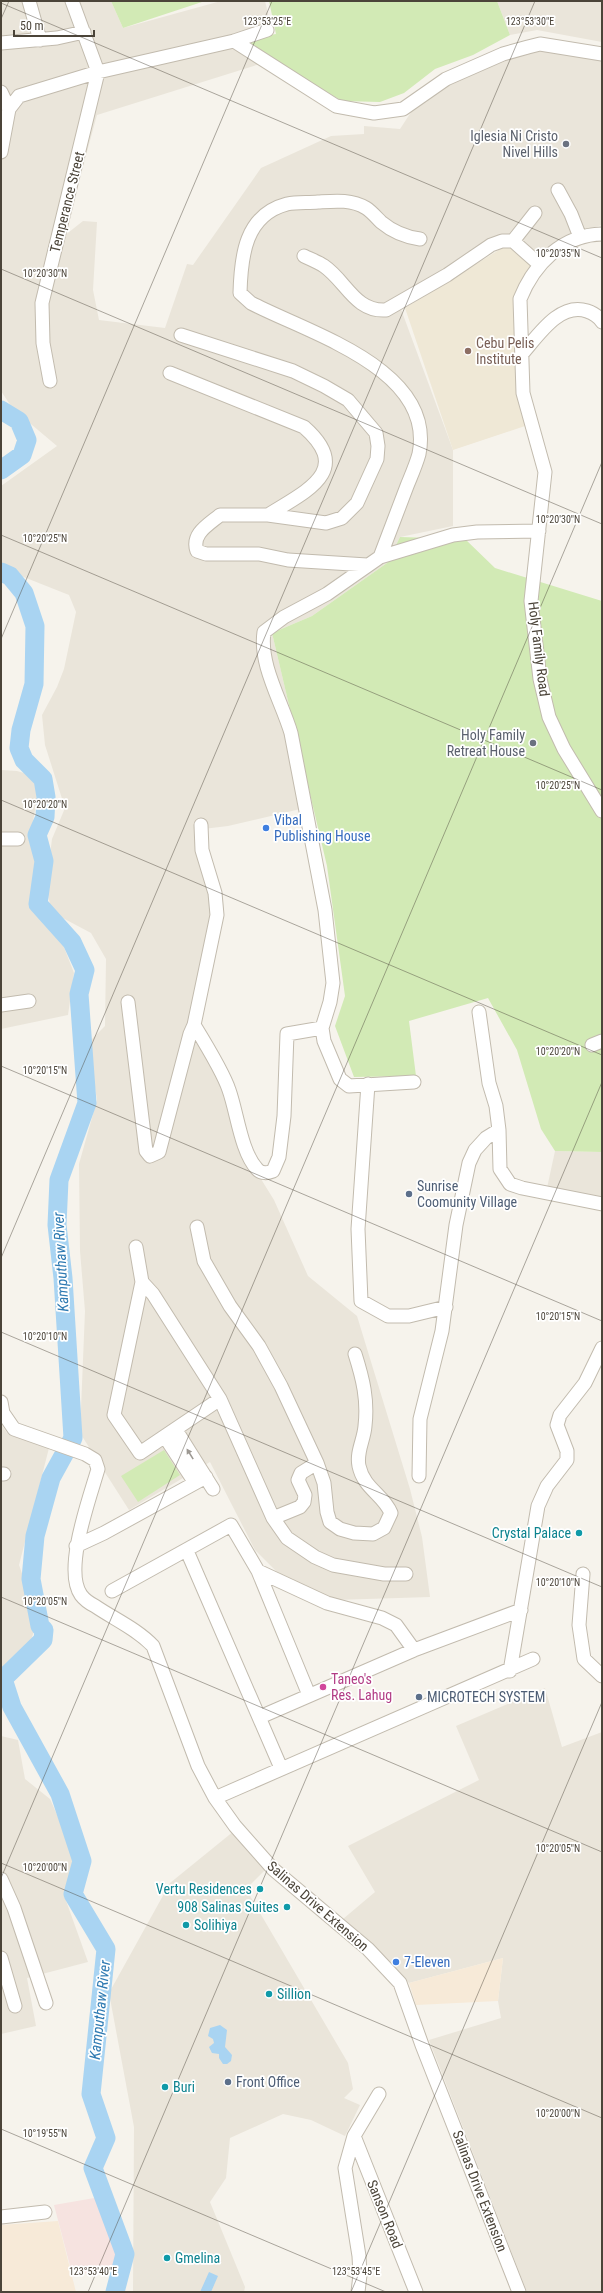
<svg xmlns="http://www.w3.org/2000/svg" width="603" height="2293" viewBox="0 0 603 2293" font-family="'Roboto Condensed',sans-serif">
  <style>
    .residential { fill: #eae5da }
    .commercial { fill: #f7ead8 }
    .education { fill: #efe8d6 }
    .medical { fill: #f6e3e0 }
    .green { fill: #d2eab5 }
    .water { fill: #a9d4f2 }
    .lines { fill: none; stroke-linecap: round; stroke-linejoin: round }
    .river { stroke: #a9d4f2; stroke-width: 19 }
    .minor-casing { stroke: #c2bbae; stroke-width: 15 }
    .minor { stroke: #fff; stroke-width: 13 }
    .oneway { fill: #9c9892 }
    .ticks { fill: none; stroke: #4b4439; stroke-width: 1; stroke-opacity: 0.45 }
    .worship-dot { fill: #6b7280; stroke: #fff; stroke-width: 1.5 }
    .education-dot { fill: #8d6e63; stroke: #fff; stroke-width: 1.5 }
    .shop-dot { fill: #3f7fe0; stroke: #fff; stroke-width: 1.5 }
    .service-dot { fill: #5c6f8a; stroke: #fff; stroke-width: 1.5 }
    .culture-dot { fill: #0f9aa8; stroke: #fff; stroke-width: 1.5 }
    .hotel-dot { fill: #d1479c; stroke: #fff; stroke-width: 1.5 }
    .labels { text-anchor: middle; stroke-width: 3.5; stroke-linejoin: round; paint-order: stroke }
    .worship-label { font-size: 14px; fill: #5b616d; stroke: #fff; text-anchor: end }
    .street-label { font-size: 14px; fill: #4b4439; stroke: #fff }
    .education-label { font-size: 14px; fill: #785e54; stroke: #fff; text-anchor: start }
    .shop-label { font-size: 14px; fill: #366cbe; stroke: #fff; text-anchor: start }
    .service-label { font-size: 14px; fill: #4e5e75; stroke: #fff; text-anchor: start }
    .culture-label { font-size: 14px; fill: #0d838f; stroke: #fff; text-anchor: start }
    .hotel-label { font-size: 14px; fill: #b23c85; stroke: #fff; text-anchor: start }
    .water-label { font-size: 15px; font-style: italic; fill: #2e7ab2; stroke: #fff }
    .ticks-label { font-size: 10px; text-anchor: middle; fill: #4b4439; stroke: #fff; stroke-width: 3.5; stroke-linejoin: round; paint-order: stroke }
  </style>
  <rect width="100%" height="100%" fill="#f6f3ec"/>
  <!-- residential -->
  <path class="residential" d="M 1,1 L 111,1 L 123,28 L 221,1 L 265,1 L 279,58 L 97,115 L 64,236 L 83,221 L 97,222 L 93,290 L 99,320 L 165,328 L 187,264 L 193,265 L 261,168 L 331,136 L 364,134 L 364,126 L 400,129 L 421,97 L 435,87 L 538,45 L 602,54 L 602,225 L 573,233 L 541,258 L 514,237 L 398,301 L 453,450 L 453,526 L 400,537 L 387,563 L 312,616 L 272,633 L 313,806 L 228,826 L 195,830 L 211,890 L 213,916 L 197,1017 L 227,1081 L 261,1179 L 274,1200 L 308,1276 L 357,1316 L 410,1489 L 422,1537 L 430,1597 L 335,1600 L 281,1576 L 255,1550 L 210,1462 L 129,1510 L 80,1433 L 85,1311 L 80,1251 L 79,1164 L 97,1100 L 88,1043 L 105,1026 L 106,959 L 91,933 L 59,916 L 53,918 L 46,886 L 52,839 L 65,808 L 45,745 L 42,715 L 57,687 L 64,669 L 76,612 L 69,595 L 6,570 L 1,564 L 1,486 L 57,446 L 13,409 L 1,391 Z
    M 497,1 L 602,1 L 602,42 L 537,30 L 510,35 Z
    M 1,770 L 17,771 L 34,776 L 37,799 L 31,832 L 37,848 L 33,911 L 62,942 L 74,973 L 68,1015 L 1,1029 Z
    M 555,1151 L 602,1152 L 602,1201 L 547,1188 Z
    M 1,1424 L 7,1433 L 49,1448 L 19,1565 L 38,1619 L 28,1649 L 1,1673 Z
    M 545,1688 L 562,1747 L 602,1732 L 602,2292 L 527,2292 L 429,2040 L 501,2018 L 498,2001 L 503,1958 L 409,1983 L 343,1919 L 375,1892 L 348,1846 L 479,1780 L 456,1726 Z
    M 1,1736 L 18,1740 L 25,1779 L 50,1799 L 78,1862 L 64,1895 L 88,1962 L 27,1978 L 36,2026 L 1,2034 Z
    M 234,1831 L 267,1868 L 246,1889 L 348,2063 L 353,2089 L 344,2098 L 360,2105 L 345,2136 L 311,2120 L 283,2114 L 230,2138 L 226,2178 L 210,2202 L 245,2287 L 244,2292 L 133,2292 L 134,2127 L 109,1993 L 170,1883 Z"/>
  <!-- commercial -->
  <path class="commercial" d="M 503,1958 L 498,2001 L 416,2005 L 409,1983 Z
    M 58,2221 L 76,2292 L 1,2292 L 1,2225 Z"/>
  <!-- education -->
  <path class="education" d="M 513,247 L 532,265 L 515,295 L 528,425 L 453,450 L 405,308 L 502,248 Z"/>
  <!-- medical -->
  <path class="medical" d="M 100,2197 L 120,2263 L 73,2277 L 54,2205 Z"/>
  <!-- green -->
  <path class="green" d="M 111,1 L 205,1 L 123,28 Z
    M 269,1 L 497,1 L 510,35 L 473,55 L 435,69 L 404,93 L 380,102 L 342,101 L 247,45 L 255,37 L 276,34 Z
    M 400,537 L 465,539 L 495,568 L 602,601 L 602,1152 L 555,1151 L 541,1129 L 517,1050 L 488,998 L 409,1021 L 416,1076 L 354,1077 L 335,1026 L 345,996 L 327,866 L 272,633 L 312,616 L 387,563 Z
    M 164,1450 L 180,1475 L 138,1502 L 121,1476 Z"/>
  <!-- water -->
  <path class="water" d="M 220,2025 L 227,2030 L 225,2047 L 232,2055 L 231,2061 L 227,2064 L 223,2064 L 219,2058 L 219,2054 L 212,2053 L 209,2047 L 214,2043 L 213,2039 L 208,2036 L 210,2028 Z
    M 209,2272 L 218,2276 L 211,2292 L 200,2292 Z"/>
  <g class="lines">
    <!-- river -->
    <path class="river" d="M 1,410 L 19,421 L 27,440 L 22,455 L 1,470
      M 1,572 L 10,576 L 24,593 L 35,626 L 34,684 L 21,730 L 19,748 L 24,760 L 43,779 L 46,797 L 45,817 L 37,835 L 44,861 L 38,904 L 72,942 L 85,970 L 79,994 L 87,1103 L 59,1180 L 57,1225 L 63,1278 L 73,1438 L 51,1478 L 35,1536 L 31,1579 L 40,1626 L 44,1630 L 43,1640 L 3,1679 L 12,1707 L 60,1794 L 82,1861 L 73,1894 L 106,1949 L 91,2094 L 106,2138 L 93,2168 L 125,2254 L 115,2292"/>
    <!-- minor casing -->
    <g class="minor-casing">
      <path id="minor" d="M 29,1 L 40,40
        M 234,41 L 336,106 L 374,113 L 403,109 L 446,79 L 503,54 L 528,47 L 540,44 L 602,54
        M 1,43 L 57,38 L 84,32
        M 1,92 L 9,109
        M 1,152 L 9,109 L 19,96 L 98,72 L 234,41 L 267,30
        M 558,190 L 571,214 L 580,237
        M 602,234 C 562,235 534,264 520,299 L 523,393 L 545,472 L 531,601 L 540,679 L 549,717 L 564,749 L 602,811
        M 513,241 L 535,213
        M 304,256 C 310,259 318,262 324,266 C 346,281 355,312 386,310 L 447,275 L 491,245 L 502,241 L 513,241 L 540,265
        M 181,335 L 293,371 L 324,386 L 348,400 L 376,433 L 378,446 L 377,459 L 357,503 L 342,518 L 326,523 L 268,515 L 220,515 C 208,525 191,534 197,551 L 206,554 L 259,554 L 288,560 L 367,565
        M 521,355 C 538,336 559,302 587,311 C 593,313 599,317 602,322
        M 170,373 L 304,427 C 354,471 306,491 268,515
        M 50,381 L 43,343 L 42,303 L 98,72 L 72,1
        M 380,557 C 389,533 398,510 407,486 C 411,476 416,465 419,454 C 436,369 308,333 251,303 L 240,293 C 241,256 245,215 287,204 C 297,202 308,203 318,202 C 334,201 351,199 366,208 C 371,211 377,218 381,222 C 393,232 405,237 420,239
        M 201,825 L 202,850 L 215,893 L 217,915 L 194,1025 C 205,1043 223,1072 229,1090 C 237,1112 241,1152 257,1169 C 261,1174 268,1173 273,1171 L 279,1157 L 284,1116 L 287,1034 L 322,1028
        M 1,839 L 18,839
        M 128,1002 L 146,1151 L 150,1156 L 159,1152 L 190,1034 L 194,1025
        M 1,1005 L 29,1001
        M 479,1012 L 489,1083 L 496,1106 L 499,1130 L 500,1169 L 510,1184 L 522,1188 L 602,1204
        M 592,1045 L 602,1041
        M 414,1082 L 349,1086 L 340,1079 L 324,1041 L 322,1028 L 330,1002 L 333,983 L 325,910 L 291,733 C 282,702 259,665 264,632 L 284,617 L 327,594 L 380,557 L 453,535 L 477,532 L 539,531
        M 368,1084 L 358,1229 L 361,1301 L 388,1316 L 409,1316 L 446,1307
        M 197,1227 L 204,1261 L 230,1306 L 259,1346 L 281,1386 L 317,1463 L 324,1483 L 327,1512 L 330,1522 L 340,1529 L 354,1533 L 373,1534 L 384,1528 L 391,1513 C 383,1494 364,1489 359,1466 C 356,1452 364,1440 365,1426 C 368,1400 363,1379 355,1354
        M 136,1247 L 142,1282 L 114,1415 L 140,1453 L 220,1399
        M 142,1282 L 153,1294 L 220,1399 L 273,1518 L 287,1538 L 315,1557 L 333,1565 L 384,1574 L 406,1574
        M 1,1402 L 3,1413 L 14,1429 L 85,1454 L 95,1460 L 98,1469 C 90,1497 63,1570 81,1595 C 84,1599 91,1604 95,1606 C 114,1619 137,1629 153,1646 L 198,1766 L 215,1798 L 235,1826 L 273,1869 L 368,1949 L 400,1983 L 422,2045 L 519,2292
        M 176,1430 L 213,1489
        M 165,1437 L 195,1483
        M 1,1474 L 4,1474
        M 419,1476 L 420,1419 L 442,1331 L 456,1225 L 469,1163 L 475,1150 L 486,1138 L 499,1130
        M 273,1518 L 300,1507 L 304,1502 L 305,1495 L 298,1480 L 301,1473 L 317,1463
        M 76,1546 L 104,1533 L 206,1477
        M 187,1551 L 281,1768
        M 258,1571 L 327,1603 L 382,1618 L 396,1625 L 414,1650
        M 583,1574 L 579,1625 L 584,1659 L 602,1676
        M 112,1591 L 231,1525 L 258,1571 L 309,1695
        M 510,1671 L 538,1506 L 547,1486 L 567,1460 L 567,1451 L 557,1425 L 560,1415 L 585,1383 L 602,1348
        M 260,1717 L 414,1650 L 521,1610
        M 215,1798 L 533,1659
        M 1,1879 L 14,1908 L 46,2003
        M 1,1958 L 15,2006
        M 354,2136 L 416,2292
        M 1,2217 L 45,2212
        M 358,2292 L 360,2275 L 359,2256 L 345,2168 L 354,2136 L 379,2094"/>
    </g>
    <!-- minor -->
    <use href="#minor" class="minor"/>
  </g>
  <!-- one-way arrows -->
  <defs><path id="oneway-solid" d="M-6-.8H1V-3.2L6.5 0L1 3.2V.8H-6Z"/></defs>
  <use class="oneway" href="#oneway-solid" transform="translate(190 1454) rotate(-122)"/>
  <!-- ticks -->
  <path class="ticks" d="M 1,3 L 602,258M 1,19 L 9,1M 1,269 L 602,524M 1,535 L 602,790M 1,639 L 272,1M 1,800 L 602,1055M 1,1066 L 602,1321M 1,1258 L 535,1M 1,1332 L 602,1587M 1,1597 L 602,1852M 1,1863 L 602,2118M 1,1878 L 602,462M 1,2129 L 386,2292M 88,2292 L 602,1082M 351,2292 L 602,1702"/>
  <!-- markers -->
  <g class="worship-dot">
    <circle cx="566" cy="144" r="4"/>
    <circle cx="533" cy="743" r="4"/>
  </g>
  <circle class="education-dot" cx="468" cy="351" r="4"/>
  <g class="shop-dot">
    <circle cx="266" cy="828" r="4"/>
    <circle cx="396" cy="1962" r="4"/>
  </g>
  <g class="service-dot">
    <circle cx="409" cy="1194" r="4"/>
    <circle cx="419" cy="1697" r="4"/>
    <circle cx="228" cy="2082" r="4"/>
  </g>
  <g class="culture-dot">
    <circle cx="579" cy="1533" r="4"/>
    <circle cx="260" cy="1889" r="4"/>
    <circle cx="287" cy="1907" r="4"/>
    <circle cx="186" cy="1925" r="4"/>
    <circle cx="269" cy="1994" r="4"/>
    <circle cx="165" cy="2087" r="4"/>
    <circle cx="167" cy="2258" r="4"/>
  </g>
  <circle class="hotel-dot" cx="323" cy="1687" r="4"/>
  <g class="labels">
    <!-- worship labels -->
    <g class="worship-label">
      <text x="558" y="141">Iglesia Ni Cristo<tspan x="558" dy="16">Nivel Hills</tspan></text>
      <text x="525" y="740">Holy Family<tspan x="525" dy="16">Retreat House</tspan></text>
    </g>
    <!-- street labels -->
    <g class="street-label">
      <text transform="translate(67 202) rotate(-76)" y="5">Temperance Street</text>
      <text transform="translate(539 649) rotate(83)" y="5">Holy Family Road</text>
      <text transform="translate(318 1906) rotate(41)" y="5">Salinas Drive Extension</text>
      <text transform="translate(480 2191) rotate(69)" y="5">Salinas Drive Extension</text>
      <text transform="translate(385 2214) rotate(68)" y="5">Sanson Road</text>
    </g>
    <!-- education labels -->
    <g class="education-label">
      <text x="476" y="348">Cebu Pelis<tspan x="476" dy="16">Institute</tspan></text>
    </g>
    <!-- shop labels -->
    <g class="shop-label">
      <text x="274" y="825">Vibal<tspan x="274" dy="16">Publishing House</tspan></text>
      <text x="404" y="1967">7-Eleven</text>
    </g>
    <!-- service labels -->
    <g class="service-label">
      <text x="417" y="1191">Sunrise<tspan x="417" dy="16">Coomunity Village</tspan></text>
      <text x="427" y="1702">MICROTECH SYSTEM</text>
      <text x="236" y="2087">Front Office</text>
    </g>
    <!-- culture labels -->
    <g class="culture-label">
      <text x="571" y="1538" text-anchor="end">Crystal Palace</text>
      <text x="252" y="1894" text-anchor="end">Vertu Residences</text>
      <text x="279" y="1912" text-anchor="end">908 Salinas Suites</text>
      <text x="194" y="1930">Solihiya</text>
      <text x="277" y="1999">Sillion</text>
      <text x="173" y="2092">Buri</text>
      <text x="175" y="2263">Gmelina</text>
    </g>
    <!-- hotel labels -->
    <g class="hotel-label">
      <text x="331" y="1684">Taneo's<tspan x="331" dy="16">Res. Lahug</tspan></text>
    </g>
    <!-- water labels -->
    <g class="water-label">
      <text transform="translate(61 1262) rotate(-93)" y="5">Kamputhaw River</text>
      <text transform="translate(100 2010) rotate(-84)" y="5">Kamputhaw River</text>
    </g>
  </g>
  <g class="ticks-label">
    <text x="267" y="25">123°53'25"E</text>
    <text x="530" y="25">123°53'30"E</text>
    <text x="558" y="257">10°20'35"N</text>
    <text x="45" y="277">10°20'30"N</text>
    <text x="558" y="523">10°20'30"N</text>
    <text x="45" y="542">10°20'25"N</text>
    <text x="558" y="789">10°20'25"N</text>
    <text x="45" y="808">10°20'20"N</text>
    <text x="558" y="1055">10°20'20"N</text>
    <text x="45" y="1074">10°20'15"N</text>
    <text x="558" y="1320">10°20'15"N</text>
    <text x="45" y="1340">10°20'10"N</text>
    <text x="558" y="1586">10°20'10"N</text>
    <text x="45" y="1605">10°20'05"N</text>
    <text x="558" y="1852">10°20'05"N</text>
    <text x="45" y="1871">10°20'00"N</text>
    <text x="558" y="2117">10°20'00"N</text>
    <text x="45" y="2137">10°19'55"N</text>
    <text x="93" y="2275">123°53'40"E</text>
    <text x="356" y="2275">123°53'45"E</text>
  </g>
  <!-- border -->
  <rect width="603" height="2293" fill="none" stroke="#4b4439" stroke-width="4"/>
  <!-- scale -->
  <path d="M14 30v6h80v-6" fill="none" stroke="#4b4439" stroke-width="2"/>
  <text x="20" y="30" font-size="12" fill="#4b4439" stroke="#ffffff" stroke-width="3" paint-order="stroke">50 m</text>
</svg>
